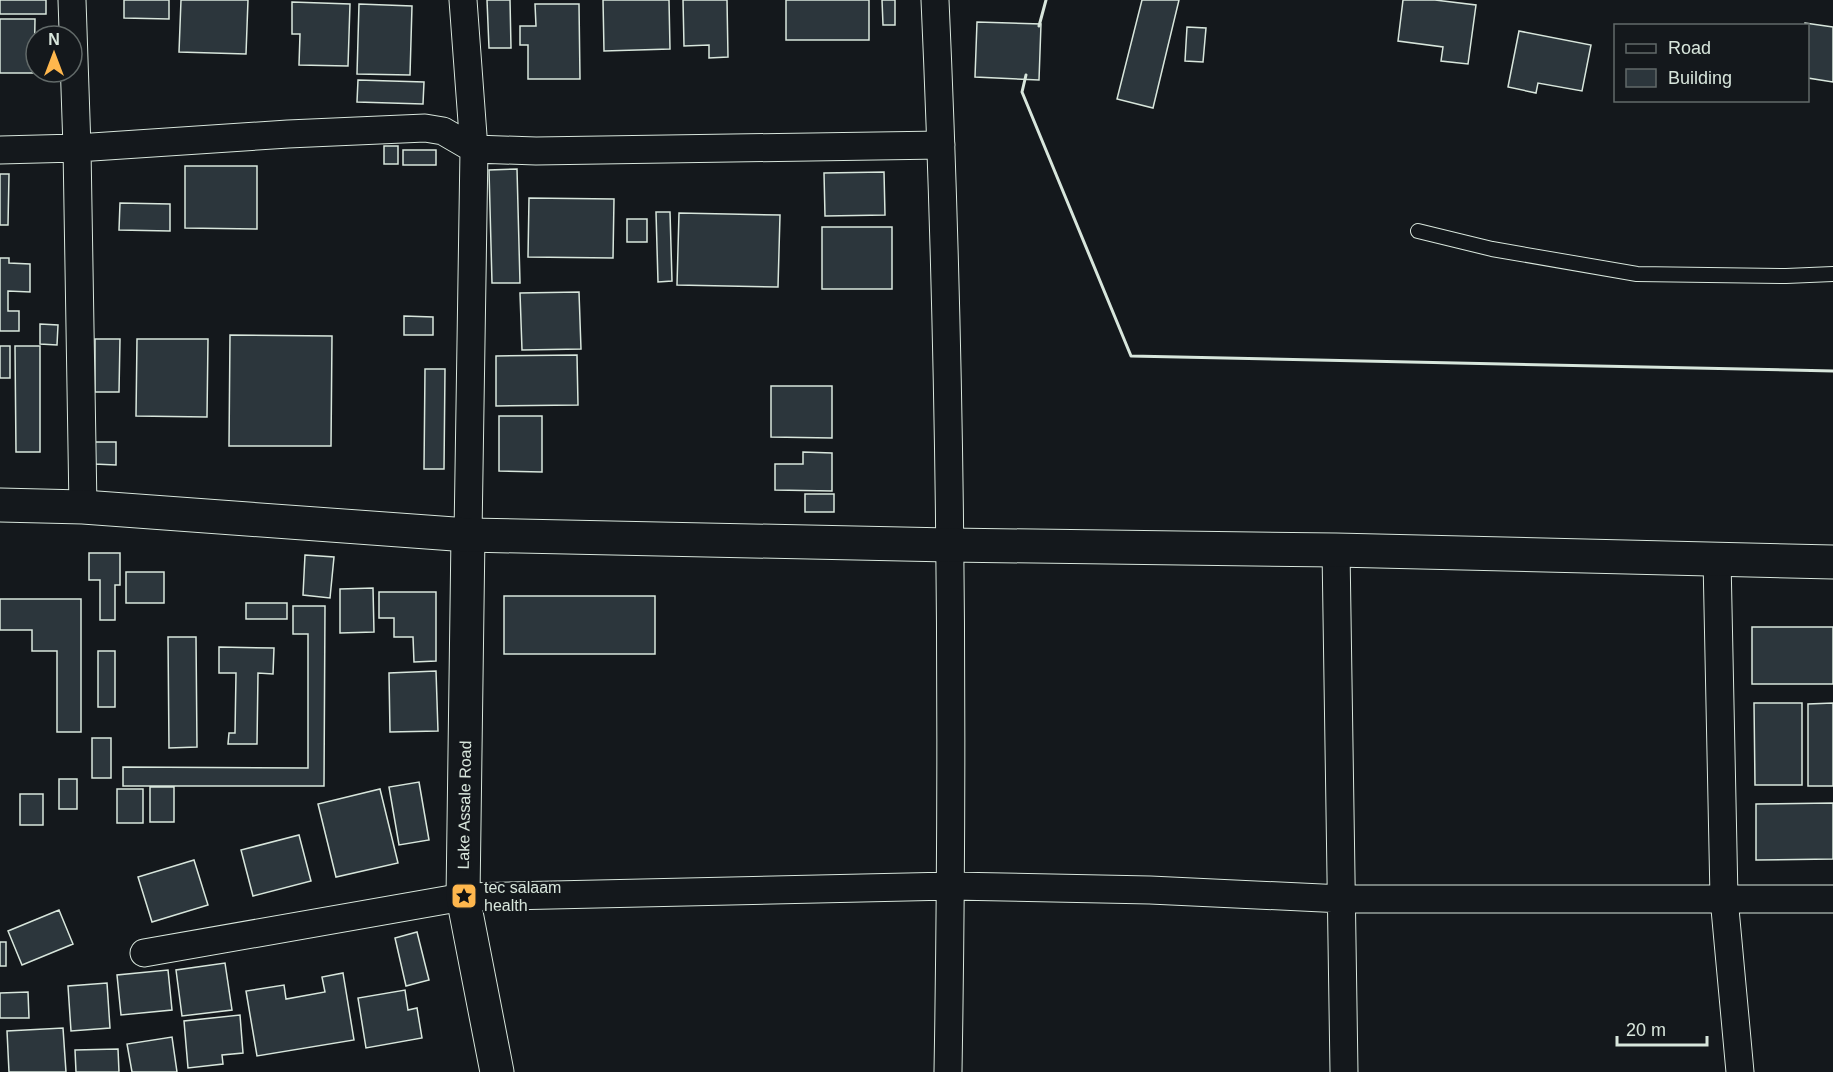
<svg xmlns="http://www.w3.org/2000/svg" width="1833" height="1072" viewBox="0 0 1833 1072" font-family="Helvetica,sans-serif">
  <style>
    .building { fill: #2c363c; stroke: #d8e6dc; stroke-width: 1.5 }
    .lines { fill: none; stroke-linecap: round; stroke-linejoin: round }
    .service-casing { stroke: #d8e6dc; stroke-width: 16 }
    .minor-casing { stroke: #d8e6dc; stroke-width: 29 }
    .tertiary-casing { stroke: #d8e6dc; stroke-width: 35 }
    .secondary-casing { stroke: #d8e6dc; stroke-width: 35 }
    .service { stroke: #14181c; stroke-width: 14 }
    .minor { stroke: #14181c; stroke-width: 27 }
    .tertiary { stroke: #14181c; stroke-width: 33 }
    .secondary { stroke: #14181c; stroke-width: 33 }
    .wall { stroke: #d8e6dc; stroke-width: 3 }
    .labels { text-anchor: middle; stroke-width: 4.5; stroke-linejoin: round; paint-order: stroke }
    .street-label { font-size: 16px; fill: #d8e6dc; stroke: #14181c }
    .poi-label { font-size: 16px; fill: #d8e6dc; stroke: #14181c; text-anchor: start }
  </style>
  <rect width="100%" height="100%" fill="#14181c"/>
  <!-- building -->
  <path class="building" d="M 0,0 L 46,0 L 46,14 L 0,14 Z
    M 124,0 L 169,0 L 169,19 L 124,18 Z
    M 181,0 L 248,0 L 246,54 L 179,52 Z
    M 487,0 L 510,0 L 511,48 L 489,48 Z
    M 603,0 L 669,0 L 670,49 L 604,51 Z
    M 683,0 L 727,0 L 728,57 L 709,58 L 709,45 L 684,46 Z
    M 786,0 L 869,0 L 869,40 L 786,40 Z
    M 882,0 L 895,0 L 895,25 L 883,25 Z
    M 1142,0 L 1179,0 L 1153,108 L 1117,99 Z
    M 1403,0 L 1435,0 L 1476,5 L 1468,64 L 1441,61 L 1443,47 L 1398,41 Z
    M 292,2 L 350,4 L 348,66 L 299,65 L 300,34 L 292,34 Z
    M 359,4 L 412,6 L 410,75 L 357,74 Z
    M 535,4 L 579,4 L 580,79 L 528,79 L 528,45 L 520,45 L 520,26 L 536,26 Z
    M 0,19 L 35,19 L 34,73 L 0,73 Z
    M 977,22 L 1041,24 L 1039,80 L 975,77 Z
    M 1805,23 L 1833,27 L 1833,82 L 1808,78 L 1808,26 L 1805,26 Z
    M 1187,27 L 1206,28 L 1203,62 L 1185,61 Z
    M 1519,31 L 1591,45 L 1582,91 L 1538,83 L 1536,93 L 1508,87 Z
    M 358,80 L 424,82 L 423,104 L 357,102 Z
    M 384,146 L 398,146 L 398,164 L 384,164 Z
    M 403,150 L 436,150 L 436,165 L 403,165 Z
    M 185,166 L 257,166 L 257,229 L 185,228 Z
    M 517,169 L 520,283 L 492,283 L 489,170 Z
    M 884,172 L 885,215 L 825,216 L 824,173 Z
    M 0,174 L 9,174 L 8,225 L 0,225 Z
    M 529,198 L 614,199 L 613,258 L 528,257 Z
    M 120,203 L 170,204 L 170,231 L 119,230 Z
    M 656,212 L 670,212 L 672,281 L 658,282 Z
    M 679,213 L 780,215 L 778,287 L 677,285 Z
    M 627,219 L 647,219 L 647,242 L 627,242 Z
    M 822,227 L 892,227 L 892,289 L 822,289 Z
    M 0,258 L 9,258 L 9,263 L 30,264 L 30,292 L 8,291 L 8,311 L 19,311 L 19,331 L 0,331 Z
    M 579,292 L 581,349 L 522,350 L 520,293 Z
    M 404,316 L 433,317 L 433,335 L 404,335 Z
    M 40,324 L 58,325 L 57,345 L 40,344 Z
    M 230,335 L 332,336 L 331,446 L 229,446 Z
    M 95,339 L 120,339 L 119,392 L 95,392 Z
    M 137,339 L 208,339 L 207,417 L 136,416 Z
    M 0,346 L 10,346 L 10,378 L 0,378 Z
    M 15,346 L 40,346 L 40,452 L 16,452 Z
    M 577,355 L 578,405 L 496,406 L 496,356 Z
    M 425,369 L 445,369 L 444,469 L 424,469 Z
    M 771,386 L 832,386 L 832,438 L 771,437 Z
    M 499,416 L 542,416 L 542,472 L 499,471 Z
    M 94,442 L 116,442 L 116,465 L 94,464 Z
    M 803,452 L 832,453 L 832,491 L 775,490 L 775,464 L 803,464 Z
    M 805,494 L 834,494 L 834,512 L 805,512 Z
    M 89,553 L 120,553 L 120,585 L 115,585 L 115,620 L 100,620 L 100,580 L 89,580 Z
    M 305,555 L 334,557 L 330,598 L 303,595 Z
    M 126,572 L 164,572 L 164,603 L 126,603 Z
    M 373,588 L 374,632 L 340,633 L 340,589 Z
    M 379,592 L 436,592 L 436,661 L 414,662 L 413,637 L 394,637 L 394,618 L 379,618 Z
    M 504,596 L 655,596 L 655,654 L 504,654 Z
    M 0,599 L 81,599 L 81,732 L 57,732 L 57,651 L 32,651 L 32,630 L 0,630 Z
    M 246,603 L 287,603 L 287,619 L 246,619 Z
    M 293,606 L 325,606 L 324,786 L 123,786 L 123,767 L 308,768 L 308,634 L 293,634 Z
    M 1752,627 L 1833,627 L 1833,684 L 1752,684 Z
    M 168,637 L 196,637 L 197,747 L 169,748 Z
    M 219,647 L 274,648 L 273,674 L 258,673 L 257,744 L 228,744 L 229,733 L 235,733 L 236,673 L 219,673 Z
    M 98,651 L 115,651 L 115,707 L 98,707 Z
    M 436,671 L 438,731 L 390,732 L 389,673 Z
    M 1754,703 L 1802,703 L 1802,785 L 1755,785 Z
    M 1833,703 L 1833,786 L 1808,786 L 1808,704 Z
    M 92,738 L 111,738 L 111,778 L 92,778 Z
    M 59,779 L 77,779 L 77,809 L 59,809 Z
    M 419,782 L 429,840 L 399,845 L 389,787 Z
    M 150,787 L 174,787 L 174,822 L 150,822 Z
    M 117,789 L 143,789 L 143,823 L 117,823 Z
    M 380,789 L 398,863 L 336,877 L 318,804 Z
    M 20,794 L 43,794 L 43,825 L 20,825 Z
    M 1833,803 L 1833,859 L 1756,860 L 1756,804 Z
    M 299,835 L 311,881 L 253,896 L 241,850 Z
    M 194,860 L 208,905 L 152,922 L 138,877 Z
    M 59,910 L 73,944 L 22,965 L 8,931 Z
    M 417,932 L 429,980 L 406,986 L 395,938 Z
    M 0,942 L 6,942 L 6,966 L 0,966 Z
    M 225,963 L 232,1010 L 182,1016 L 176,970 Z
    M 168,970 L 172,1010 L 121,1015 L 117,975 Z
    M 343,973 L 354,1040 L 257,1056 L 246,991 L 284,985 L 286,999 L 325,992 L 322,977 Z
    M 107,983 L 110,1028 L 71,1031 L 68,986 Z
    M 405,990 L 408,1010 L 417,1008 L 422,1038 L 366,1048 L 358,998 Z
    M 28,992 L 29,1018 L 0,1018 L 0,993 Z
    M 240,1015 L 243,1053 L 222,1055 L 223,1064 L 188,1068 L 184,1021 Z
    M 63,1028 L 66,1072 L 9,1072 L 7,1031 Z
    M 172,1037 L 177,1072 L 132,1072 L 127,1044 Z
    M 118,1049 L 119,1072 L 76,1072 L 75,1050 Z"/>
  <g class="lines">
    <!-- service casing -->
    <g class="service-casing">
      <path id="service" d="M 1418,231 L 1492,249 L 1637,274 L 1786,276 L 1833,274"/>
    </g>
    <!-- minor casing -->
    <g class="minor-casing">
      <path id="minor" d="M 72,0 L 77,148 L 83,507
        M 463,0 L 474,149 L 468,535
        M 935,0 C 951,357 954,715 948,1072
        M 0,150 L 77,148 L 288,134 L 425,128 L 443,131 L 474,149 L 536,151 L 941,145
        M 1336,550 L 1344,1072
        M 1717,559 L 1724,898 L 1740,1072
        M 144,953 L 463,897 L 951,886 L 1150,890 L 1343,899 L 1833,899"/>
    </g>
    <!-- tertiary casing -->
    <g class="tertiary-casing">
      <path id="tertiary" d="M 468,535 L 463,897 L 497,1072"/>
    </g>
    <!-- secondary casing -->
    <g class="secondary-casing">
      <path id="secondary" d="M 0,505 L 83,507 L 468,535 L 949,545 L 1336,550 L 1833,562"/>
    </g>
    <!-- service -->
    <use href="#service" class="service"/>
    <!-- minor -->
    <use href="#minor" class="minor"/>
    <!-- tertiary -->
    <use href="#tertiary" class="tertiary"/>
    <!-- secondary -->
    <use href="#secondary" class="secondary"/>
    <!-- wall -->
    <path class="wall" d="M 1039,26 L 1046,0
      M 1026,75 L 1022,92 L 1131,356 L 1833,371"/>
  </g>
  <!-- icons -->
  <defs>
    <g id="sight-square" transform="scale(1.35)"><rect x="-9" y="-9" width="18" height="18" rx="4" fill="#ffb74d" stroke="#14181c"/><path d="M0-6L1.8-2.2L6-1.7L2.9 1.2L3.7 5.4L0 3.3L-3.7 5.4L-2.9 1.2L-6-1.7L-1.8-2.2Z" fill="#111"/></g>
  </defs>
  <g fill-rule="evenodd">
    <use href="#sight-square" x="464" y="896"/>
  </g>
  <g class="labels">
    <!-- street labels -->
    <g class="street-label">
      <text transform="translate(464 805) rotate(-89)" y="6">Lake Assale Road</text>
    </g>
    <!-- poi labels -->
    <g class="poi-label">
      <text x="484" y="893">tec salaam<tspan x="484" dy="18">health</tspan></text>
    </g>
  </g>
  <!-- legend -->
  <rect x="1614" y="24" width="195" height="78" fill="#14181c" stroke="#626a69" stroke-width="1.5"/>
  <rect x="1626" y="44" width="30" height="9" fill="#14181c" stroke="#626a69" stroke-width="1.5"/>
  <text x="1668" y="54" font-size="18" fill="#d8e6dc">Road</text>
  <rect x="1626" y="69" width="30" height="18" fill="#2c363c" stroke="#626a69" stroke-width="1.5"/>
  <text x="1668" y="84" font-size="18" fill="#d8e6dc">Building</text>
  <!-- north arrow -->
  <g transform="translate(54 54)"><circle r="28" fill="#14181c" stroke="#626a69" stroke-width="1.5"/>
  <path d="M0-4.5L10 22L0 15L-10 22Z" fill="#ffb74d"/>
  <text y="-9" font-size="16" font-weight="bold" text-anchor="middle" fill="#d8e6dc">N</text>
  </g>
  <!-- scale -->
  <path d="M1617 1036v9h90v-9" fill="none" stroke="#d8e6dc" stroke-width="3"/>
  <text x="1626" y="1036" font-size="18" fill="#d8e6dc" stroke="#14181c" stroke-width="4.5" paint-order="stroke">20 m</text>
</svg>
